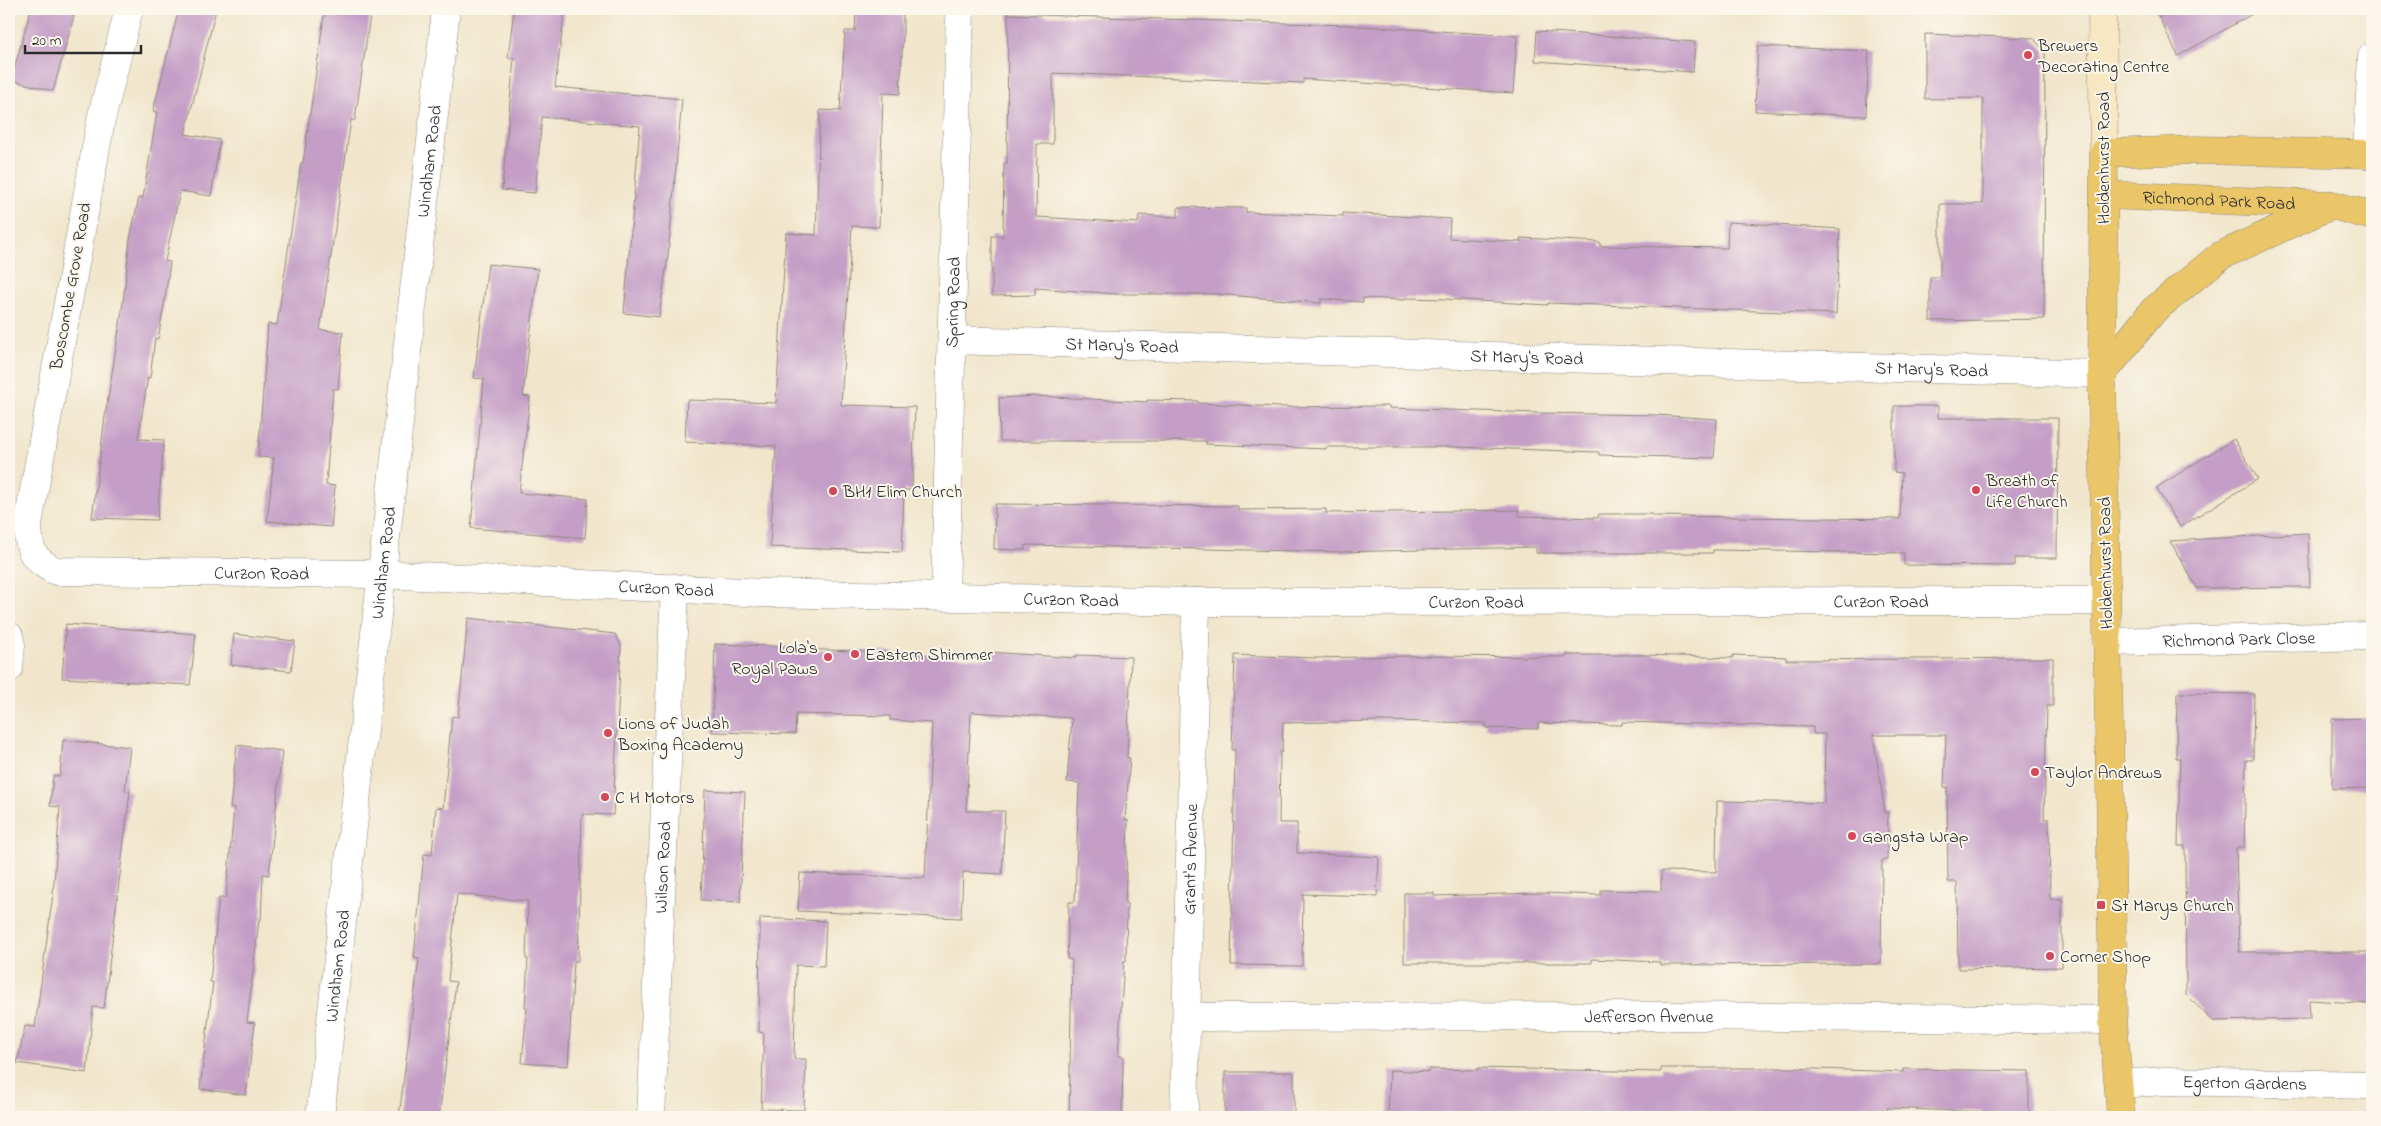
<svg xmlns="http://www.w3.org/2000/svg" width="2381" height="1126" viewBox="0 0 2381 1126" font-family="'Indie Flower',sans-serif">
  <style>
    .building { fill: #c49ec6 }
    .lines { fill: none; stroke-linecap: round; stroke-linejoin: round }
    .street-casing { stroke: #8e887c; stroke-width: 29 }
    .secondary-casing { stroke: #8e887c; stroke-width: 29 }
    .primary-casing { stroke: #8e887c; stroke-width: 29 }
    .street { stroke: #fff; stroke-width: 28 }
    .secondary { stroke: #f7e8c3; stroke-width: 28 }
    .primary { stroke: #eac669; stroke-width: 28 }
    .poi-dot { fill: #d1495b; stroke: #fbf7ec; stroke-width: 2 }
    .labels { text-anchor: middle; stroke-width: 4; stroke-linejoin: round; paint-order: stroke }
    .poi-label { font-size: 18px; fill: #2b2b2b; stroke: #fbf7ec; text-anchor: start }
    .street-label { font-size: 18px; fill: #2b2b2b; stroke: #fbf7ec }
  </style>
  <rect width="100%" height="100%" fill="#fbf7ec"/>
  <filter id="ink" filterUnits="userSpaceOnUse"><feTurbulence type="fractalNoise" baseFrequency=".02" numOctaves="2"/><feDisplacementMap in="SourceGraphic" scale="10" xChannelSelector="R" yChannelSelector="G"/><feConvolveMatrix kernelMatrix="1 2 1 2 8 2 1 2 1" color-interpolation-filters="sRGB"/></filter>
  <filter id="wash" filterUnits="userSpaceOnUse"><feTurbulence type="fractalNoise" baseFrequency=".0096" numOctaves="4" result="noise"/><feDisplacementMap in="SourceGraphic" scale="20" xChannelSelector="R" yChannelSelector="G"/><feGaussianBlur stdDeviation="1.12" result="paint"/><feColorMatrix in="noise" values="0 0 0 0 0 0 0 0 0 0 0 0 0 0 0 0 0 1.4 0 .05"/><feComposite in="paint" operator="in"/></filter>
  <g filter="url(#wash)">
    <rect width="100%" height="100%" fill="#f1e6cc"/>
    <g id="blocks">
      <!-- building -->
      <path class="building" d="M 31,9 L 76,9 L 53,91 L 11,80 Z
        M 179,9 L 216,9 L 185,134 L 220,140 L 211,196 L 180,191 L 165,261 L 170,262 L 165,299 L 158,339 L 155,338 L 150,378 L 148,377 L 138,439 L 164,440 L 157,520 L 92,518 L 105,417 L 122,311 L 130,239 L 139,197 L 143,198 L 157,112 L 153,111 Z
        M 325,9 L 371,9 L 355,120 L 351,120 L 320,330 L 343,332 L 338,389 L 333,389 L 326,485 L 335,486 L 331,527 L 267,521 L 274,458 L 258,457 L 268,324 L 277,325 L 301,163 L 303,163 Z
        M 514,9 L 565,9 L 555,87 L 682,99 L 668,256 L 659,317 L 624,313 L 640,126 L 542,117 L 535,193 L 502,190 L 514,58 L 508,58 Z
        M 856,9 L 903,9 L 903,33 L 900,94 L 883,93 L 879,227 L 852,226 L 841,405 L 915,407 L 912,490 L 904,490 L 902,552 L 770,547 L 776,446 L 685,442 L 687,400 L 776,403 L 786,233 L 816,235 L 820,110 L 840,111 L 845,31 L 855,31 Z
        M 2155,9 L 2261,9 L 2178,56 Z
        M 1008,14 L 1346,25 L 1517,36 L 1513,93 L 1303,79 L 1303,83 L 1053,73 L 1053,144 L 1037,144 L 1036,217 L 1138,223 L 1139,215 L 1178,217 L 1178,207 L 1246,208 L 1246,212 L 1343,216 L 1343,213 L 1450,219 L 1449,238 L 1520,242 L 1521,238 L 1600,242 L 1600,246 L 1727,248 L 1728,222 L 1840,229 L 1836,314 L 1548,303 L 1548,305 L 1444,299 L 1405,298 L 1405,300 L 1363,298 L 1363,302 L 1321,299 L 1321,303 L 1216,294 L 1118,294 L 1035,288 L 1035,295 L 992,296 L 992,236 L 1003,236 L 1004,163 L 1007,163 Z
        M 1537,31 L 1695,42 L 1693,72 L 1535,61 Z
        M 1925,34 L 2033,38 L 2045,51 L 2044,319 L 1930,321 L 1930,277 L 1940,277 L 1940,204 L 1983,204 L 1983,98 L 1925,99 Z
        M 1758,46 L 1869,51 L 1866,116 L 1755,111 Z
        M 488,264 L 538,269 L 523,396 L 530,397 L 519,493 L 588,499 L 585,538 L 471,528 L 484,379 L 474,378 Z
        M 1035,396 L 1147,402 L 1147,400 L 1198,401 L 1198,403 L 1279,407 L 1389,406 L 1389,408 L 1537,413 L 1656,415 L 1717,419 L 1714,458 L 1599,455 L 1599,452 L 1454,447 L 1326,447 L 1326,449 L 1206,444 L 1206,441 L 1000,441 L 999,398 Z
        M 1894,406 L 1938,406 L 1938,418 L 2058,418 L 2057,558 L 2015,558 L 2015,566 L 1904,565 L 1904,553 L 1713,550 L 1713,553 L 1536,553 L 1536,547 L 1341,552 L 1025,545 L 1025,550 L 994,549 L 995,504 L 1238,506 L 1238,510 L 1326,509 L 1326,513 L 1519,510 L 1519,516 L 1598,518 L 1599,514 L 1653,514 L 1653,516 L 1900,519 L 1902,473 L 1894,472 Z
        M 2234,439 L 2258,479 L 2180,527 L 2156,488 Z
        M 2308,533 L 2310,587 L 2197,588 L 2170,541 Z
        M 468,618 L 615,634 L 621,645 L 613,815 L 582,814 L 578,961 L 574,961 L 568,1066 L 522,1063 L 527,1007 L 525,1007 L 528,959 L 526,959 L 528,901 L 457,894 L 448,981 L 456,982 L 439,1117 L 399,1117 L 419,958 L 414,957 L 424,854 L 432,855 L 436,807 L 443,808 L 452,716 L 458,717 Z
        M 66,624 L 196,634 L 190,685 L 62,678 Z
        M 234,634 L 295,641 L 291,671 L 231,665 Z
        M 715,644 L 798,647 L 798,649 L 883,652 L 987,659 L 988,652 L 1076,658 L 1076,655 L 1131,657 L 1127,758 L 1130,758 L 1125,820 L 1128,820 L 1125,904 L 1127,904 L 1126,961 L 1124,961 L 1118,1056 L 1123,1056 L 1122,1117 L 1069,1117 L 1072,960 L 1067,959 L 1069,902 L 1075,902 L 1079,783 L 1067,782 L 1072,718 L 971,712 L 966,811 L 1005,811 L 1002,874 L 963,872 L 961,918 L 798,911 L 800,873 L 925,878 L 932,723 L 890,720 L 890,716 L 796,714 L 795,734 L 712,732 Z
        M 1235,655 L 1315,658 L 1408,656 L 1566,657 L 1566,655 L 1647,655 L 1733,658 L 1733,655 L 1786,657 L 1786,660 L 2053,658 L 2053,706 L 2047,706 L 2044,819 L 2049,819 L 2050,899 L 2062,899 L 2062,967 L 1958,969 L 1957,882 L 1948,882 L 1947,787 L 1944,787 L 1946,735 L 1873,735 L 1885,813 L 1888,813 L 1887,860 L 1882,860 L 1881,964 L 1660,965 L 1660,962 L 1592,959 L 1592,963 L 1404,963 L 1404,893 L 1434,893 L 1434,896 L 1540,893 L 1601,895 L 1601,890 L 1661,891 L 1661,871 L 1716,872 L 1717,801 L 1824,803 L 1825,734 L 1813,734 L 1813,727 L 1622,722 L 1622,725 L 1538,723 L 1538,729 L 1486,728 L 1486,723 L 1382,721 L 1283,723 L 1282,752 L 1280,752 L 1279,823 L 1297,823 L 1297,853 L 1379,857 L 1377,896 L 1303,894 L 1302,966 L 1231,965 L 1235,750 L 1232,750 Z
        M 2177,693 L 2254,694 L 2253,760 L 2246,760 L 2244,848 L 2236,848 L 2239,952 L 2372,952 L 2372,1004 L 2309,1000 L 2310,1019 L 2213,1021 L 2186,995 L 2185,846 L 2178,846 L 2180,758 L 2176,758 Z
        M 2372,718 L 2372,788 L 2332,789 L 2332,719 Z
        M 63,740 L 130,747 L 125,790 L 130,791 L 104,1008 L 93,1007 L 87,1073 L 17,1063 L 25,1026 L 35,1027 L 53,894 L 60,807 L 50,806 L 53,776 L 60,776 Z
        M 237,745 L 282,751 L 269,875 L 263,874 L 261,920 L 259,920 L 247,1022 L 255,1023 L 246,1095 L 200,1089 L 213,982 L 210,982 L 219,898 L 226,898 L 234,808 L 230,808 Z
        M 705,790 L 745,792 L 740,902 L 701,900 Z
        M 760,918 L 826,921 L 824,966 L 796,965 L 794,1059 L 806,1059 L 804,1110 L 761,1109 L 764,1033 L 759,1032 Z
        M 1478,1068 L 1661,1072 L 1661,1068 L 1788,1068 L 1903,1072 L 1903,1069 L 2029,1071 L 2029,1117 L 1983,1117 L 1983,1112 L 1887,1108 L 1887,1117 L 1388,1117 L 1390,1070 L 1429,1072 L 1429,1069 L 1478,1070 Z
        M 1225,1072 L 1294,1072 L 1294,1117 L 1225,1117 Z"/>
    </g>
  </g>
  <g filter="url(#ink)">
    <use href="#blocks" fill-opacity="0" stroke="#8e887c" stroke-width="1"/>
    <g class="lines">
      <!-- street casing -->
      <g class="street-casing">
        <g id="street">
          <path id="s1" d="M 129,9 L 101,120 L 28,524 C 29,551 31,559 56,571 L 380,574 L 764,593 L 1196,602 L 2106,601"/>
          <path d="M 2367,154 L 2372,57"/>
          <path id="s2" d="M 952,340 L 2102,374"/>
          <path id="s3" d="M 945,596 L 960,9"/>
          <path d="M 9,636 L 11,645 L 9,668"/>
          <path id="s4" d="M 2107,642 L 2372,636"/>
          <path id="s5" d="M 1187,1017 L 1666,1016 L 2113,1020"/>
          <path id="s6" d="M 2119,1084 L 2165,1081 L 2372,1085"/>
          <path id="s7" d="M 320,1117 L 446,9"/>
          <path id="s8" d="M 651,1117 L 675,588"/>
          <path id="s9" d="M 1184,1117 L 1196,602"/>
        </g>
      </g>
      <!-- secondary casing -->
      <g class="secondary-casing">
        <path id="secondary" d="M 2102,9 L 2104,153"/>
      </g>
      <!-- primary casing -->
      <g class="primary-casing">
        <g id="primary">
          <path id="s10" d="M 2105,195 L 2332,205 L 2372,216"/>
          <path d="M 2102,374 L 2154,310 L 2220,256 L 2332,205"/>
          <path d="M 2121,1117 L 2113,1020 L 2110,778 L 2102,374 L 2104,153 L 2198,150 L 2372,154"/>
        </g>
      </g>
      <!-- street -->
      <use href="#street" class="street"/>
      <!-- secondary -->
      <use href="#secondary" class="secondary"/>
      <!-- primary -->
      <use href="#primary" class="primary"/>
    </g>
  </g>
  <!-- markers -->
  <g class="poi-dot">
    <circle cx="2028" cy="55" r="5"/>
    <circle cx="1976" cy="490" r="5"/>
    <circle cx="833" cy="491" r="5"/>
    <circle cx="855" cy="654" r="5"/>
    <circle cx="828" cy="657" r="5"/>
    <circle cx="608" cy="733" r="5"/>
    <circle cx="2035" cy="772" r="5"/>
    <circle cx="605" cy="797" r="5"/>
    <circle cx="1852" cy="836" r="5"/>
    <rect x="2096" y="900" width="10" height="10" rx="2.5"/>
    <circle cx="2050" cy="956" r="5"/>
  </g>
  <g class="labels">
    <!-- poi labels -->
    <g class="poi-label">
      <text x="2038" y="51">Brewers<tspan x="2038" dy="21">Decorating Centre</tspan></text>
      <text x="1986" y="486">Breath of<tspan x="1986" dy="21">Life Church</tspan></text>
      <text x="843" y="497">BH1 Elim Church</text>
      <text x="818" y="653" text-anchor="end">Lola's<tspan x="818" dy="21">Royal Paws</tspan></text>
      <text x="865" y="660">Eastern Shimmer</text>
      <text x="618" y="729">Lions of Judah<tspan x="618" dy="21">Boxing Academy</tspan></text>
      <text x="2045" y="778">Taylor Andrews</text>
      <text x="615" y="803">C H Motors</text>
      <text x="1862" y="842">Gangsta Wrap</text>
      <text x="2111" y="911">St Marys Church</text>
      <text x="2060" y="962">Corner Shop</text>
    </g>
    <!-- street labels -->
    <g class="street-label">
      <text transform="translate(2103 158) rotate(-90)" y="6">Holdenhurst Road</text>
      <text dy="6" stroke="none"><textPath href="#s7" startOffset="962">Windham Road</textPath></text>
      <text dy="6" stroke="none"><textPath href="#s10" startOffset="114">Richmond Park Road</textPath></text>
      <text transform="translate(70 286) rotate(-80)" y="6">Boscombe Grove Road</text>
      <text dy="6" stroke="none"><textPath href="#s3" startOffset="294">Spring Road</textPath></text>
      <text dy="6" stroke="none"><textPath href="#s2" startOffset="170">St Mary's Road</textPath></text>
      <text dy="6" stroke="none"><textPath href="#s2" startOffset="575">St Mary's Road</textPath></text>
      <text dy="6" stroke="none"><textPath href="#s2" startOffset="980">St Mary's Road</textPath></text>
      <text dy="6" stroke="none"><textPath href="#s7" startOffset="558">Windham Road</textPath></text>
      <text transform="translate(2105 563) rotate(-91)" y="6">Holdenhurst Road</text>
      <text dy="6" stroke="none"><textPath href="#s1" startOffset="790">Curzon Road</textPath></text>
      <text dy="6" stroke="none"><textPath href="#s1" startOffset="1195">Curzon Road</textPath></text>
      <text dy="6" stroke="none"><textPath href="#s1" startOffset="1600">Curzon Road</textPath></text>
      <text dy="6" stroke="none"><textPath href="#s1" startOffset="2410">Curzon Road</textPath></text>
      <text dy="6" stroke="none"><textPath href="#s1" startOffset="2005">Curzon Road</textPath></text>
      <text dy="6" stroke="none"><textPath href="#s4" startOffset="132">Richmond Park Close</textPath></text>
      <text dy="6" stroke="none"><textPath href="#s9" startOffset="258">Grant's Avenue</textPath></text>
      <text dy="6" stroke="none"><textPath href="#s8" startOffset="250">Wilson Road</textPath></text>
      <text dy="6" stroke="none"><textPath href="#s7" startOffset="152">Windham Road</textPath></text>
      <text dy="6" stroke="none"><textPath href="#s5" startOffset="462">Jefferson Avenue</textPath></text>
      <text dy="6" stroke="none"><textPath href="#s6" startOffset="126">Egerton Gardens</textPath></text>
    </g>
  </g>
  <!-- margin -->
  <rect width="2381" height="1126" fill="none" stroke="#fbf7ec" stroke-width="30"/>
  <!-- scale -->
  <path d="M25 45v8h116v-8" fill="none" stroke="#2b2b2b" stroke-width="2.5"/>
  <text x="32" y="45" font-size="15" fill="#2b2b2b" stroke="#fbf7ec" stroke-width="4" paint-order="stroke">20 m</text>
</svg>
